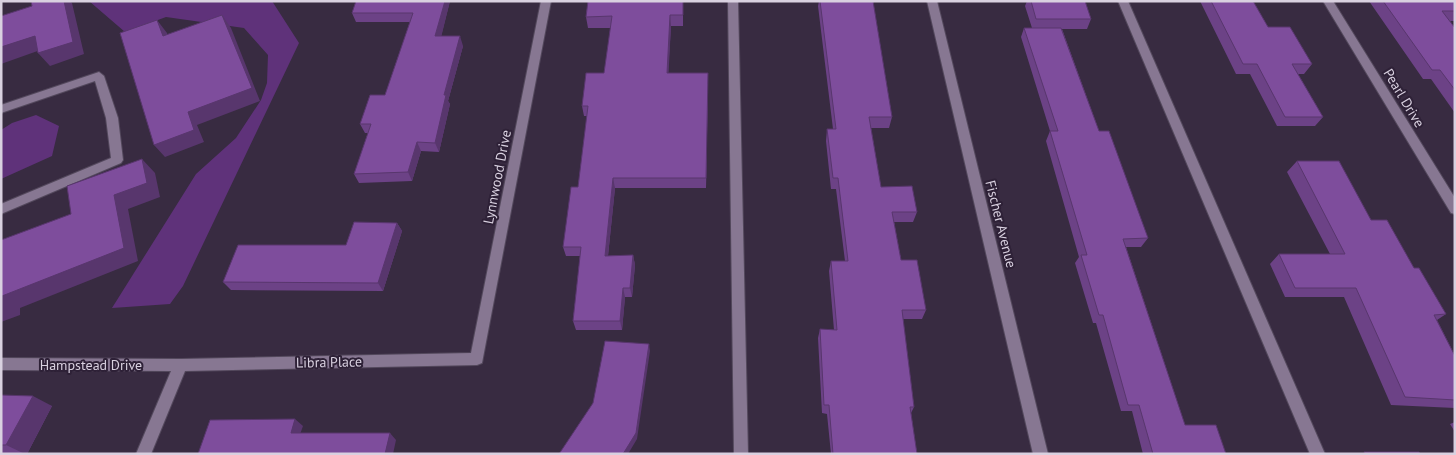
<svg xmlns="http://www.w3.org/2000/svg" width="1456" height="455" viewBox="0 0 1456 455" font-family="'PT Sans',sans-serif">
  <style>
    .green { fill: #5f327a }
    .lines { fill: none; stroke-linecap: round; stroke-linejoin: round }
    .minor-casing { stroke: #53485c; stroke-width: 2 }
    .minor { fill: #877792; fill-rule: evenodd }
    .wall { fill: #6c4286 }
    .shaded-wall { fill: #58366d }
    .building { fill: #7e4d9c; stroke: #58366d }
    .labels { text-anchor: middle; stroke-width: 4; stroke-linejoin: round; paint-order: stroke }
    .street-label { font-size: 14px; fill: #d9d1e0; stroke: #2e2137 }
  </style>
  <rect width="100%" height="100%" fill="#382b41"/>
  <!-- green -->
  <path class="green" d="M 89,1 L 272,1 L 299,43 L 183,286 L 170,304 L 112,308 L 196,174 L 236,138 L 261,100 L 267,83 L 268,55 L 244,28 L 166,17 L 125,32 Z
    M 36,115 L 59,126 L 52,156 L 1,179 L 1,130 L 12,123 Z"/>
  <g class="lines">
    <!-- minor casing -->
    <g class="minor-casing">
      <path id="minor" d="M 541,1 L 551,1 L 482,363 L 477,365 L 185,371 L 151,454 L 136,454 L 171,371 L 1,370 L 1,358 L 181,359 L 471,353 Z
        M 728,1 L 738,1 L 748,454 L 734,454 Z
        M 927,1 L 937,1 L 1048,454 L 1033,454 Z
        M 1118,1 L 1128,1 L 1325,454 L 1310,454 Z
        M 1323,1 L 1333,1 L 1455,198 L 1455,214 L 1451,213 Z
        M 99,72 L 104,76 L 118,118 L 123,160 L 121,163 L 1,214 L 1,204 L 111,158 L 106,118 L 95,81 L 1,113 L 1,105 Z"/>
    </g>
    <!-- minor -->
    <use href="#minor" class="minor"/>
  </g>
  <!-- wall -->
  <path class="wall" d="M 356,1 L 450,1 L 441,36 L 463,46 L 448,101 L 450,104 L 439,152 L 421,151 L 412,181 L 359,183 L 354,174 L 368,133 L 365,133 L 360,124 L 385,95 L 410,22 L 356,22 L 352,13 Z
    M 588,1 L 683,1 L 683,26 L 671,26 L 668,73 L 708,84 L 706,188 L 615,188 L 608,256 L 633,255 L 635,265 L 632,297 L 625,297 L 622,330 L 576,330 L 573,321 L 580,256 L 566,256 L 563,247 L 578,187 L 587,116 L 584,116 L 582,106 L 604,73 L 611,28 L 588,28 L 586,17 Z
    M 819,1 L 873,1 L 892,117 L 889,128 L 871,128 L 881,187 L 917,212 L 913,222 L 894,222 L 901,260 L 926,310 L 922,319 L 903,319 L 914,407 L 911,413 L 917,454 L 831,454 L 827,414 L 822,413 L 818,338 L 820,329 L 834,330 L 829,271 L 831,261 L 845,261 L 836,189 L 831,189 L 826,141 L 827,129 L 833,129 L 818,6 Z
    M 1027,1 L 1085,1 L 1091,19 L 1087,29 L 1062,29 L 1099,131 L 1148,238 L 1141,247 L 1126,247 L 1185,425 L 1226,454 L 1143,454 L 1132,411 L 1121,411 L 1096,323 L 1093,323 L 1075,263 L 1079,257 L 1046,141 L 1050,131 L 1021,37 L 1024,28 L 1032,28 L 1025,6 Z
    M 1200,1 L 1253,1 L 1268,27 L 1312,64 L 1304,74 L 1298,74 L 1323,117 L 1315,126 L 1277,126 L 1250,74 L 1236,74 Z
    M 1369,1 L 1455,1 L 1455,21 L 1450,21 L 1455,28 L 1455,113 L 1431,79 L 1423,79 Z
    M 1297,161 L 1371,220 L 1414,268 L 1446,314 L 1437,320 L 1455,356 L 1455,408 L 1391,405 L 1344,297 L 1285,297 L 1270,264 L 1279,254 L 1330,254 L 1287,172 Z
    M 397,223 L 402,231 L 383,291 L 231,290 L 223,282 L 346,245 Z
    M 1,395 L 52,406 L 27,454 L 1,454 Z
    M 1455,422 L 1455,432 L 1450,424 Z"/>
  <!-- shaded-wall -->
  <path class="shaded-wall" d="M 64,1 L 70,1 L 72,3 L 84,54 L 50,66 L 38,53 Z
    M 445,1 L 450,1 L 439,46 L 435,36 Z
    M 222,15 L 231,28 L 260,101 L 197,125 L 204,142 L 165,157 L 154,145 L 188,112 Z
    M 670,15 L 671,26 L 668,84 L 667,73 Z
    M 157,20 L 167,33 L 172,48 L 163,36 Z
    M 35,36 L 46,48 L 1,64 L 1,47 Z
    M 460,36 L 463,46 L 448,101 L 450,104 L 439,152 L 435,143 L 444,95 Z
    M 708,73 L 708,84 L 706,188 L 706,178 Z
    M 417,142 L 421,151 L 412,181 L 408,172 Z
    M 142,159 L 155,173 L 160,197 L 128,209 L 138,261 L 20,308 L 20,315 L 1,322 L 1,303 L 2,296 Z
    M 613,178 L 615,188 L 607,265 L 605,256 Z
    M 397,223 L 402,231 L 383,291 L 378,283 Z
    M 633,255 L 635,265 L 632,297 L 630,288 Z
    M 623,288 L 625,297 L 622,330 L 620,321 Z
    M 649,344 L 650,351 L 637,439 L 628,454 L 623,454 Z
    M 33,396 L 52,406 L 27,454 L 25,454 L 6,445 Z
    M 295,419 L 303,426 L 298,440 L 291,433 Z
    M 390,433 L 396,440 L 393,454 L 385,454 Z"/>
  <!-- building -->
  <path class="building" d="M 31,1 L 64,1 L 73,42 L 38,53 L 35,36 L 1,47 L 1,16 L 32,6 Z
    M 356,1 L 445,1 L 435,36 L 460,36 L 444,95 L 446,95 L 435,143 L 417,142 L 408,172 L 354,174 L 371,124 L 360,124 L 370,95 L 385,95 L 413,13 L 352,13 Z
    M 588,1 L 683,1 L 683,15 L 670,15 L 667,73 L 708,73 L 706,178 L 613,178 L 605,256 L 633,255 L 630,288 L 623,288 L 620,321 L 573,321 L 581,247 L 563,247 L 571,187 L 578,187 L 588,106 L 582,106 L 586,73 L 604,73 L 612,16 L 586,17 Z
    M 820,1 L 873,1 L 892,117 L 869,117 L 881,187 L 912,186 L 917,212 L 892,212 L 901,260 L 917,260 L 926,310 L 902,310 L 914,407 L 910,407 L 917,454 L 833,454 L 829,405 L 824,405 L 820,329 L 837,330 L 831,261 L 848,261 L 838,178 L 833,178 L 827,129 L 836,129 Z
    M 1031,1 L 1085,1 L 1091,19 L 1036,19 Z
    M 1211,1 L 1253,1 L 1268,27 L 1290,27 L 1312,64 L 1292,64 L 1323,117 L 1285,117 L 1257,64 L 1243,64 Z
    M 1383,1 L 1455,1 L 1455,11 L 1442,11 L 1455,28 L 1455,90 L 1440,70 L 1432,70 Z
    M 222,15 L 252,88 L 188,112 L 194,130 L 154,145 L 120,33 L 157,20 L 163,36 Z
    M 1024,28 L 1061,28 L 1099,131 L 1109,131 L 1148,238 L 1123,239 L 1185,425 L 1216,425 L 1226,454 L 1153,454 L 1139,405 L 1128,405 L 1103,315 L 1099,315 L 1081,255 L 1087,255 L 1050,131 L 1058,131 Z
    M 142,159 L 147,183 L 114,195 L 124,248 L 2,296 L 2,302 L 1,303 L 1,240 L 71,214 L 67,186 Z
    M 1297,161 L 1339,161 L 1371,220 L 1387,220 L 1414,268 L 1419,268 L 1446,314 L 1434,315 L 1455,356 L 1455,400 L 1405,397 L 1356,288 L 1295,288 L 1279,254 L 1345,254 Z
    M 354,222 L 397,223 L 378,283 L 223,282 L 238,245 L 346,245 Z
    M 605,341 L 649,344 L 636,433 L 623,454 L 559,454 L 593,403 Z
    M 1,395 L 33,396 L 6,445 L 1,445 Z
    M 295,419 L 291,433 L 390,433 L 385,454 L 198,454 L 210,420 Z
    M 1364,452 L 1419,452 L 1420,454 L 1365,454 Z"/>
  <g class="labels">
    <!-- street labels -->
    <g class="street-label">
      <text transform="translate(1404 98) rotate(59)" y="5">Pearl Drive</text>
      <text transform="translate(497 177) rotate(-79)" y="5">Lynnwood Drive</text>
      <text transform="translate(1001 224) rotate(76)" y="5">Fischer Avenue</text>
      <text transform="translate(329 362) rotate(-1)" y="5">Libra Place</text>
      <text x="91" y="370">Hampstead Drive</text>
    </g>
  </g>
  <!-- border -->
  <rect width="1456" height="455" fill="none" stroke="#d9d1e0" stroke-width="5"/>
</svg>
